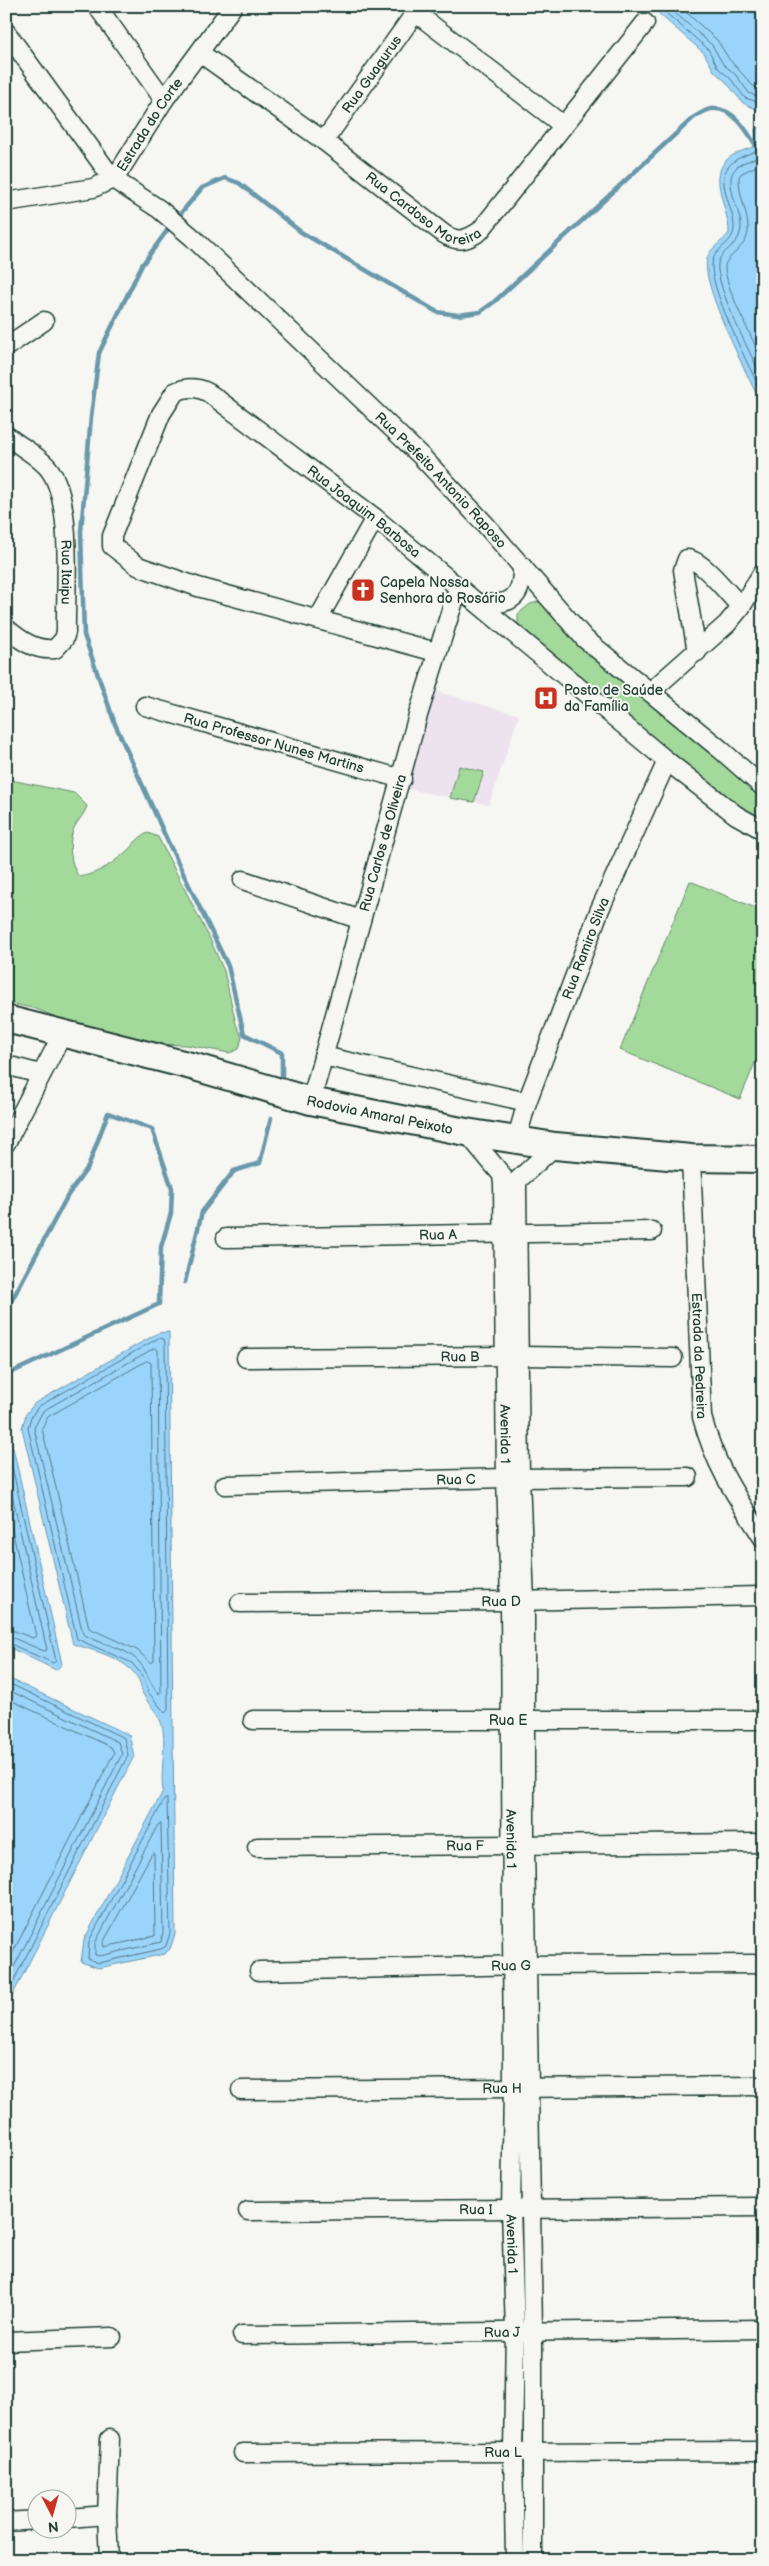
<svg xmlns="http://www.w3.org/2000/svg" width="769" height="2566" viewBox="0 0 769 2566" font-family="'Balsamiq Sans',sans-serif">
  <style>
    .built { fill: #ede3ee }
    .green { fill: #a4d99c; stroke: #628b68 }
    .water { fill: #9bd4fb; stroke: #6998ab }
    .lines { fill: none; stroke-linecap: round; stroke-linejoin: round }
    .shore { stroke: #517984; stroke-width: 1 }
    .stream { stroke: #6998ab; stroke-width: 4.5 }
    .minor-casing { stroke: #1f3d34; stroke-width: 21 }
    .highway-casing { stroke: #1f3d34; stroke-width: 30 }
    .minor { stroke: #f6f6f2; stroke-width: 18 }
    .highway { stroke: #f6f6f2; stroke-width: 26 }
    .labels { text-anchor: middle; stroke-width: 4; stroke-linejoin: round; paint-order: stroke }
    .street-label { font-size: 14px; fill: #1f3d34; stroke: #f6f6f2 }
    .poi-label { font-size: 14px; fill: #1f3d34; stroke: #f6f6f2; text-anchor: start }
  </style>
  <rect width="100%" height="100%" fill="#f6f6f2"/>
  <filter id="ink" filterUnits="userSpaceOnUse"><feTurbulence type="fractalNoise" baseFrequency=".02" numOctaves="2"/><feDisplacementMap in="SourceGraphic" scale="10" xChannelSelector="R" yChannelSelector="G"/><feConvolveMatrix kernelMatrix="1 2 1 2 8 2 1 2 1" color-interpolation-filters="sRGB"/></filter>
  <g filter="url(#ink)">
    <!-- built -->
    <path class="built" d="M 434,691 L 519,715 L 489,805 L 407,789 Z"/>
    <!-- green -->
    <path class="green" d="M 542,601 L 763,796 L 763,823 L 740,810 L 518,628 L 518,614 L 530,604 Z
      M 459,766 L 484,772 L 474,802 L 450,798 Z
      M 6,779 L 74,793 L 87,806 C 84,815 79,819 75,826 C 67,840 70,865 79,877 C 99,874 115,862 130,848 C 136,841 139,837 148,833 L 158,837 L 209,937 L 224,971 L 236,1024 L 242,1037 L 239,1049 L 229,1053 L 187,1045 L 154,1044 L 127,1040 L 97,1028 L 71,1023 L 36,1009 L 6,1002 Z
      M 690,881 L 763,911 L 763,1044 L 740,1099 L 620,1050 Z"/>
    <!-- water -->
    <path class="water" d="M 650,6 L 763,6 L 763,119 L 758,110 L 743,103 L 726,82 L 714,71 L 704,53 Z
      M 763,122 L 763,408 C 750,379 700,285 707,259 C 710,247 723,242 729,233 C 730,210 705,175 730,157 C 737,152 748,149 756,146 L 755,129 L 761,127 Z
      M 169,1332 L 175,1934 L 170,1949 L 164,1954 L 99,1968 L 81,1962 L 84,1940 L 163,1791 C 160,1771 166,1750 163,1730 C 160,1712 151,1709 143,1694 C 141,1690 141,1684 139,1680 C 127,1658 95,1651 73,1644 L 22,1428 L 26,1414 L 35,1403 L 158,1333 Z
      M 6,1417 L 62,1664 L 56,1670 L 6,1646 Z
      M 6,1677 L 129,1735 L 134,1756 L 6,2008 Z"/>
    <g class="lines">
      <!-- shore -->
      <path class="shore" d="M 658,6 L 708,49 L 718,68 L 730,78 L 745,98 L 755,101 L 763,107
        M 667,6 L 712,45 L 723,64 L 735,74 L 749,93 L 763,99
        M 679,6 L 717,40 L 729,59 L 753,86 L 763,90
        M 763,132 L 759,149 C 751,154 739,156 732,163 C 712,179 735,208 734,228 C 734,245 712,248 712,265 C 711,293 750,367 763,396
        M 763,154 C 755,160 742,161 736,168 C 722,181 741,211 741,226 C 741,247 720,249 718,264 C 715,287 752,356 763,380
        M 763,163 L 742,173 L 739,176 C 738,196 749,213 748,232 C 746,249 726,256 725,266 C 724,286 754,341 763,362
        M 159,1338 L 164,1339 L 165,1344 L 168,1710 L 165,1713 L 148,1692 L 144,1678 L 132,1663 L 77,1639 L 28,1428 L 31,1417 L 38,1407 Z
        M 155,1348 L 158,1350 L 161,1692 L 159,1694 C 150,1687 148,1669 136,1659 C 122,1646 99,1644 83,1634 L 34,1428 L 43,1411 Z
        M 147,1361 L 151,1363 L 154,1661 L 151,1663 L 137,1650 L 89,1628 L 42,1428 L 48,1417 Z
        M 6,1440 L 56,1661 L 53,1663 L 6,1642
        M 6,1468 L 47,1650 L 44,1651 L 6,1635
        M 6,1502 L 36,1636 L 33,1638 L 6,1628
        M 6,1682 L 124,1738 L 128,1755 L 6,1996
        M 6,1689 L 118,1742 L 122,1754 L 6,1983
        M 6,1698 L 111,1747 L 114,1753 L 6,1966
        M 167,1799 L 170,1933 L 166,1946 L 161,1949 L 99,1963 L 88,1959 L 89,1941 L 164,1800 Z
        M 161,1824 L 163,1932 L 161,1942 L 100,1956 L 95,1955 L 95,1943 L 158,1825 Z
        M 154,1853 L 155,1936 L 104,1947 L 103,1943 L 151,1855 Z"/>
      <!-- stream -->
      <path class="stream" d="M 176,219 L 202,188 L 225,178 L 239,183 L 301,232 L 437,312 L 458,315 L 480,312 L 494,302 L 693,118 C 698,115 705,110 711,109 C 734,106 749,134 758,149
        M 171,225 L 142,265 L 99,353 L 91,417 L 81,531 L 84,635 L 115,724 L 168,842 L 228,966 L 244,1034 L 282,1053 L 282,1082
        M 185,1282 L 202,1212 L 234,1171 L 260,1163 L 271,1118
        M 6,1311 L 68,1195 L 88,1167 L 108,1113 L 152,1129 L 172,1188 L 171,1213 L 161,1247 L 159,1304 L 6,1375"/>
      <!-- minor casing -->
      <g class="minor-casing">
        <g id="minor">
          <path d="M 97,6 L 164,100"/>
          <path d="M 416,13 L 564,126"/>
          <path id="s1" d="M 6,32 L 113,179 L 159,209 L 192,237 L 421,456 L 484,523 L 585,639 L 720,749 L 763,787"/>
          <path id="s2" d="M 200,53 L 324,141 L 444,234 C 458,243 467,240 480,231 L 645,23"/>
          <path id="s3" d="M 324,141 L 420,6"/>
          <path id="s4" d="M 6,202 L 93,188 L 115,178 L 164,100 L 233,6"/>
          <path d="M 6,347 L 44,321"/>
          <path id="s5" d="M 6,435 C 19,446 39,456 49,469 C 74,502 65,590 66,632 L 64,639 L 55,649 C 35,651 20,640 6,628"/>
          <path d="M 478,603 C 509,606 523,600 522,566"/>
          <path d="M 318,619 L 375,518"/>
          <path id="s6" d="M 436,652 L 198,587 L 138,566 L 112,546 L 112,536 L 161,414 L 175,392 C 188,386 202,387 213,396 L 375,518 L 667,761 L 736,815 L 763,830"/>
          <path d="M 697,652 L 683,570 L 687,559 C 702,559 730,596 741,607"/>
          <path d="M 650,692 L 727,624 L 741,607 L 763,572"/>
          <path id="s7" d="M 145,706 L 402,779"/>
          <path d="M 243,880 L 361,920"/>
          <path d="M 323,1056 L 527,1102"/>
          <path d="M 6,1065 L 40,1074"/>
          <path id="s8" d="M 311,1101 L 418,715 L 458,588"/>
          <path id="s9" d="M 466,1132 L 502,1175 L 503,1184 L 506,1478 L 510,1601 L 513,2088 L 511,2209 L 515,2331 L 513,2452 L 515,2560"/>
          <path id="s10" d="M 516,1141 L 527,1102 L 600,909 L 667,761"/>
          <path d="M 6,1143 L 62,1035"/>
          <path id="s11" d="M 691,1158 L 702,1417 C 715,1466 736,1496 763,1538"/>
          <path id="s12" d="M 226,1238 L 652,1231"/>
          <path id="s13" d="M 246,1358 L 519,1356 L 673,1358"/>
          <path id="s14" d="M 225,1485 L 506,1478 L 688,1477"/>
          <path id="s15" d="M 240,1603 L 510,1601 L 762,1596"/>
          <path id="s16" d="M 253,1720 L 763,1720"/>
          <path id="s17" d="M 257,1847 L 763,1843"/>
          <path id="s18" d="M 259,1971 L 528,1965 L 763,1964"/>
          <path id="s19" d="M 241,2090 L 763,2086"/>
          <path id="s20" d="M 248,2211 L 763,2207"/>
          <path id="s21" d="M 242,2335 L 763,2329"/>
          <path d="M 6,2341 L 112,2337"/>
          <path id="s22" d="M 243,2453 L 763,2451"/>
          <path d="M 68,2518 L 107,2515"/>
          <path d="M 6,2522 L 38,2520"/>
          <path d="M 109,2560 L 107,2515 L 110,2439"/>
          <path d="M 533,2560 L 533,2331 L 525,1843 L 525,1601 L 520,1478 L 517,1186 L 518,1180 L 555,1146"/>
        </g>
      </g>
      <!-- highway casing -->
      <g class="highway-casing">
        <g id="highway">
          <path id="s23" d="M 6,1019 L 195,1067 L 311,1101 L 466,1132 L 555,1146 L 691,1158 L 763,1159"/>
        </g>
      </g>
      <!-- minor -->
      <use href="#minor" class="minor"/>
      <!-- highway -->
      <use href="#highway" class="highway"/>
    </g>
  </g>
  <!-- icons -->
  <defs>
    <g id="church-square" transform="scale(1.25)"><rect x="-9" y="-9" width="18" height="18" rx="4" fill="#c8321e" stroke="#f6f6f2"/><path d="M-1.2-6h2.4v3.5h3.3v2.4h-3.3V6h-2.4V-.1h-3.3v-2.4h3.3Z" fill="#fff"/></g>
    <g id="hospital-square" transform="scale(1.25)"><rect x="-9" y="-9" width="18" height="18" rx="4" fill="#c8321e" stroke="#f6f6f2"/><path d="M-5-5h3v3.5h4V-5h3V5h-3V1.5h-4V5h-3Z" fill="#fff"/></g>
  </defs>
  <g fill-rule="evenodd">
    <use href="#church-square" x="363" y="590"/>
    <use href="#hospital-square" x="546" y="698"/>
  </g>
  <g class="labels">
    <!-- street labels -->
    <g class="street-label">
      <text dy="5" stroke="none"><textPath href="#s3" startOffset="82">Rua Guagurus</textPath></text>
      <text dy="5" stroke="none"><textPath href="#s4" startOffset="176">Estrada do Corte</textPath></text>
      <text dy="5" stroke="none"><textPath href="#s2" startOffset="275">Rua Cardoso Moreira</textPath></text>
      <text dy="5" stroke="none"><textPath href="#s1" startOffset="628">Rua Prefeito Antonio Raposo</textPath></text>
      <text dy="5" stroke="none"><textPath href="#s6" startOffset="741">Rua Joaquim Barbosa</textPath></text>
      <text dy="5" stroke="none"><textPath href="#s5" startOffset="161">Rua Itaipu</textPath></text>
      <text dy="5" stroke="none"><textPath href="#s7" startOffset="134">Rua Professor Nunes Martins</textPath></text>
      <text dy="5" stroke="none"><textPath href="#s8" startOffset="268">Rua Carlos de Oliveira</textPath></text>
      <text dy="5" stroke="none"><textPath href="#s10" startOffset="205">Rua Ramiro Silva</textPath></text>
      <text dy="5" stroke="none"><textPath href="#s23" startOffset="386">Rodovia Amaral Peixoto</textPath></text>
      <text dy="5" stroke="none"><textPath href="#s12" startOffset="212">Rua A</textPath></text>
      <text dy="5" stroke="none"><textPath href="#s11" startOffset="198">Estrada da Pedreira</textPath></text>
      <text dy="5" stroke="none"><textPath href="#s13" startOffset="214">Rua B</textPath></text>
      <text dy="5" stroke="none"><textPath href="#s9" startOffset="315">Avenida 1</textPath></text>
      <text dy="5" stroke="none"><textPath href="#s14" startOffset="231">Rua C</textPath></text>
      <text dy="5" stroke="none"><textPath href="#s15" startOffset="261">Rua D</textPath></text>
      <text dy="5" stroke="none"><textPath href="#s16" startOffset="255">Rua E</textPath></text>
      <text dy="5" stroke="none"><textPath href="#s9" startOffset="720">Avenida 1</textPath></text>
      <text dy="5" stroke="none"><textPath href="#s17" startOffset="208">Rua F</textPath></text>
      <text dy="5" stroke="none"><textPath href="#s18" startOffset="252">Rua G</textPath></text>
      <text dy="5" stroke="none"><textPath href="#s19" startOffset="261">Rua H</textPath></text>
      <text dy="5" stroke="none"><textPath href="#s20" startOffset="228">Rua I</textPath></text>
      <text dy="5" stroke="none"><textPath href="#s9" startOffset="1125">Avenida 1</textPath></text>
      <text dy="5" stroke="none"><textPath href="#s21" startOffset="260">Rua J</textPath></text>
      <text dy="5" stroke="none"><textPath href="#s22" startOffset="260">Rua L</textPath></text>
    </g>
    <!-- poi labels -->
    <g class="poi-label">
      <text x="380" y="587">Capela Nossa<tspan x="380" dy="16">Senhora do Rosário</tspan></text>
      <text x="564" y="695">Posto de Saúde<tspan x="564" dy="16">da Família</tspan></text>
    </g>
  </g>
  <!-- margin -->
  <rect width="769" height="2566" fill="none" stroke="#f6f6f2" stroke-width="25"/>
  <rect x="12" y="12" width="744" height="2541" fill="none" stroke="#1f3d34" stroke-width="2" filter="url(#ink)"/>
  <!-- north arrow -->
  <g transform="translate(52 2514) rotate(174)"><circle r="24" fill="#f6f6f2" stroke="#a0aca6"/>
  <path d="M0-4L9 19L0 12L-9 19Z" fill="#c8321e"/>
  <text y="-8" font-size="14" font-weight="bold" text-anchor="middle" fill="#1f3d34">N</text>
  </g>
</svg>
